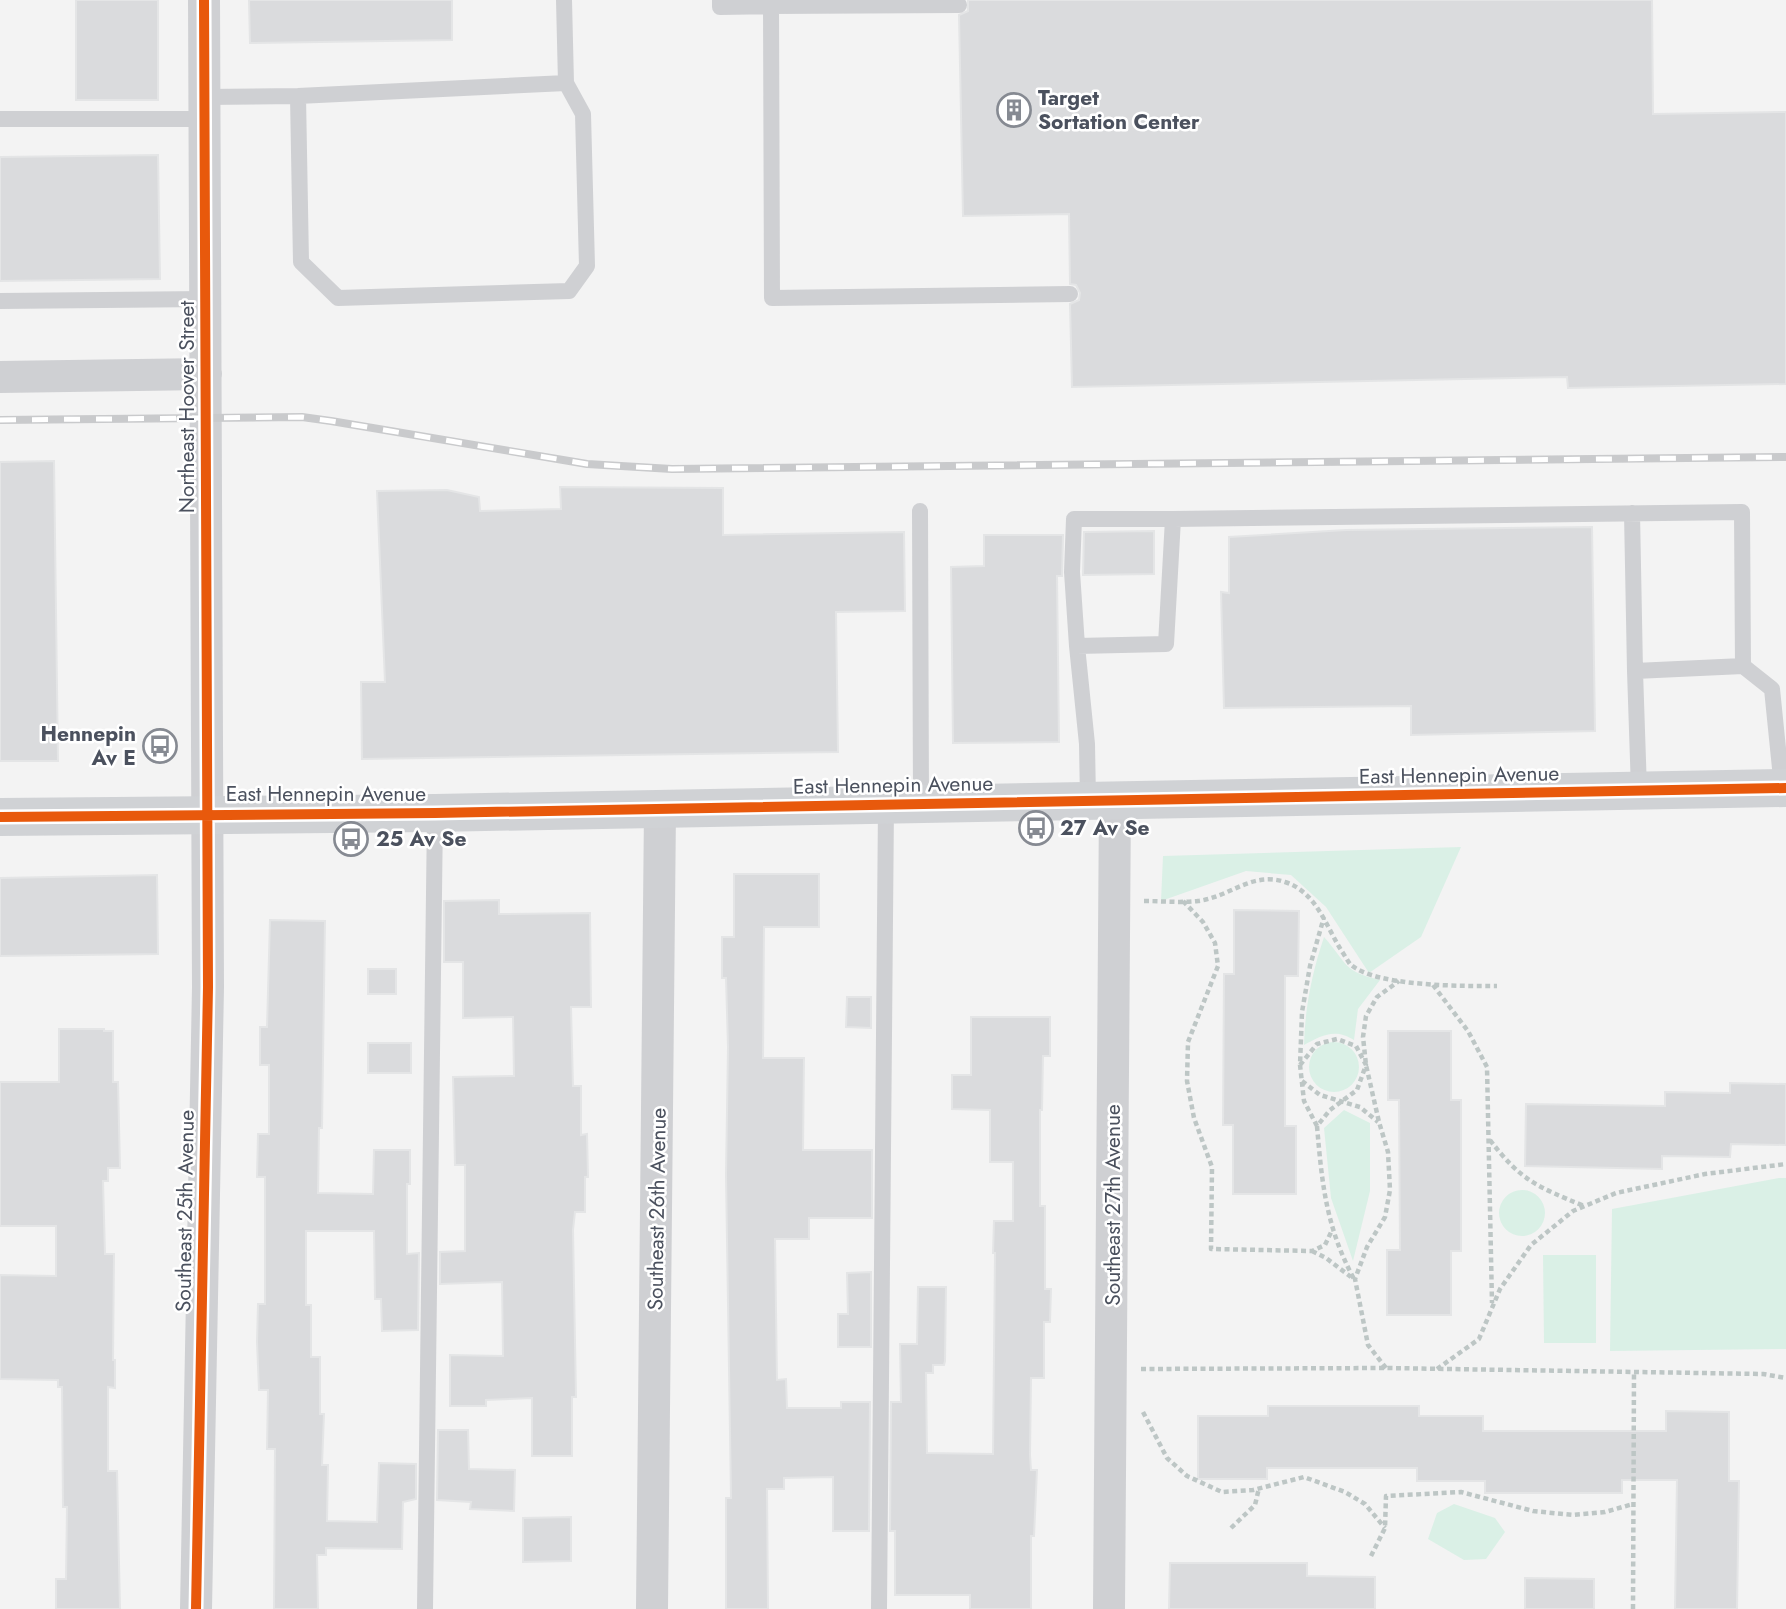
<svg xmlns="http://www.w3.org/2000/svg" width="1786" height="1609" viewBox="0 0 1786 1609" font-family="Jost,sans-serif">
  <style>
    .green { fill: #daf0e6 }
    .building { fill: #dadbdd; stroke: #e4e5e6; stroke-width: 2 }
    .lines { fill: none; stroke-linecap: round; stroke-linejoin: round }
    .path { stroke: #bdc6c5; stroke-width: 4.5; stroke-dasharray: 5 3.5; stroke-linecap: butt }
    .service { stroke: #cfd0d3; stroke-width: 16 }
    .minor { stroke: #cfd0d3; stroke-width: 32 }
    .secondary { stroke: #d0d2d5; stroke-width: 38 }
    .rail-casing { stroke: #c9cacc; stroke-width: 8 }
    .rail { stroke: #fff; stroke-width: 5; stroke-dasharray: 16; stroke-linecap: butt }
    .cycleway-casing { stroke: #fff; stroke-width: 15 }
    .cycleway { stroke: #e8590c; stroke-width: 10 }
    .labels { text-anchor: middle; stroke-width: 5; stroke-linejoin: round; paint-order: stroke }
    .poi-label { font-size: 21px; font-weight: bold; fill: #4b515e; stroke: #fff; text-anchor: start }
    .street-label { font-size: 21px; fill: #4b515e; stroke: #fff }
  </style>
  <rect width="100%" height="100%" fill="#f3f3f3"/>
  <!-- green -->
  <path class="green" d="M 1461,847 L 1421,937 L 1369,973 L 1326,907 L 1291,875 L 1246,871 L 1161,901 L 1163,856 Z
    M 1324,937 C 1348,964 1342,971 1380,980 L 1358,1009 L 1354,1040 C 1335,1028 1322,1035 1304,1045 C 1305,1007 1312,973 1324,937 Z
    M1309 1067a25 25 0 1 1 50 0a25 25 0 1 1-50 0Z
    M 1344,1110 L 1370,1123 L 1370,1191 L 1353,1261 L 1331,1198 L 1324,1128 Z
    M 1779,1178 L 1786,1178 L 1786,1349 L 1610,1351 L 1612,1209 Z
    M1499 1213a23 23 0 1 1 46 0a23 23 0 1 1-46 0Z
    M 1543,1255 L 1596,1255 L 1596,1343 L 1544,1343 Z
    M 1454,1504 L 1495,1518 L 1505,1532 L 1486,1559 L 1464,1560 L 1428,1539 L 1437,1513 Z"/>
  <!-- building -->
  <path class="building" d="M 76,0 L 158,0 L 158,100 L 76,100 Z
    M 249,0 L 452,0 L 452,40 L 250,43 Z
    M 968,0 L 1652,0 L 1653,114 L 1786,112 L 1786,384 L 1568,388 L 1567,377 L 1072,387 L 1070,304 L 1079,300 L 1080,293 L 1076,285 L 1070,284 L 1069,214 L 963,216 L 959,15 L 968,11 Z
    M 158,155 L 160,279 L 0,281 L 0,157 Z
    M 54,461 L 58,761 L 0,761 L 0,462 Z
    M 560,487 L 723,488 L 723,535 L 904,532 L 905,611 L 836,612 L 838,752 L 362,759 L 361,682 L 385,682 L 377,491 L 447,490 L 479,497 L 480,511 L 561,509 Z
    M 1592,527 L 1595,731 L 1411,735 L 1411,706 L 1224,708 L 1221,592 L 1229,593 L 1229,537 L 1346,530 Z
    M 1154,531 L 1154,574 L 1083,575 L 1084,532 Z
    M 984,535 L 1063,535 L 1062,576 L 1057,576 L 1059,742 L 953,743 L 951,567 L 984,566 Z
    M 734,874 L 819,874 L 819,927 L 764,927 L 763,1058 L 804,1058 L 803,1150 L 872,1150 L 872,1218 L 809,1218 L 809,1239 L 775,1239 L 777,1380 L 786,1379 L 787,1408 L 841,1408 L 841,1402 L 870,1402 L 869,1531 L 833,1531 L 833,1477 L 784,1478 L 784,1489 L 767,1489 L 768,1609 L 726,1609 L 726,1498 L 731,1498 L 726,1175 L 728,1047 L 726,978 L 722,978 L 722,937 L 734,937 Z
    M 157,875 L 158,954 L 0,956 L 0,878 Z
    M 499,900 L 499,914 L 590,913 L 591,1007 L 571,1007 L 573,1086 L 581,1086 L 581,1135 L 587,1134 L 588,1177 L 585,1177 L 585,1212 L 575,1212 L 573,1230 L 576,1397 L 572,1397 L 572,1456 L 532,1456 L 532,1398 L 486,1400 L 486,1406 L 450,1406 L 450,1355 L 503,1356 L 502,1282 L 440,1284 L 440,1252 L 465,1251 L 465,1165 L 455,1165 L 453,1077 L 514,1076 L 513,1017 L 463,1018 L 463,962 L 444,962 L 444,901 Z
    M 1234,910 L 1299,911 L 1298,976 L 1285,976 L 1285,1126 L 1296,1126 L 1296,1194 L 1233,1194 L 1233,1125 L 1223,1125 L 1224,974 L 1234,974 Z
    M 270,920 L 325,921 L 322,1128 L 319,1128 L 318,1193 L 373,1194 L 374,1150 L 410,1150 L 410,1184 L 407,1184 L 407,1254 L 419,1253 L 418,1330 L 382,1331 L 381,1299 L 375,1299 L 374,1231 L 306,1231 L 306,1305 L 311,1305 L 311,1357 L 320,1357 L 320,1414 L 324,1414 L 322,1465 L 328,1465 L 327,1521 L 377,1522 L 379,1463 L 416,1464 L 416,1499 L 403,1502 L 402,1549 L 326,1548 L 326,1555 L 317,1555 L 318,1609 L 274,1609 L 275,1449 L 267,1449 L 268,1390 L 259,1390 L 257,1342 L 258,1304 L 265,1304 L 265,1177 L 257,1177 L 258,1134 L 269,1134 L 269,1065 L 260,1065 L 260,1027 L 267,1027 Z
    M 368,969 L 396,969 L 396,994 L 368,994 Z
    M 847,997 L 871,997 L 871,1028 L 846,1027 Z
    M 971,1017 L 1050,1017 L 1050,1056 L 1043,1056 L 1042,1110 L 1040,1110 L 1040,1206 L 1045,1206 L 1045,1289 L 1051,1289 L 1050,1322 L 1044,1322 L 1044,1378 L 1031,1378 L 1030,1455 L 1031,1470 L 1037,1470 L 1034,1536 L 1031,1536 L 1031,1609 L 970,1609 L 970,1595 L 895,1595 L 895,1531 L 890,1531 L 891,1402 L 901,1402 L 900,1344 L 917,1344 L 918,1287 L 946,1287 L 945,1361 L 944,1365 L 933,1365 L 933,1373 L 926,1373 L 927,1453 L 993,1454 L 995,1253 L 993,1253 L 994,1221 L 1013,1221 L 1013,1162 L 990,1162 L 990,1110 L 952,1109 L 952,1075 L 971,1075 Z
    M 59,1029 L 104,1029 L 104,1031 L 113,1031 L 113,1082 L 118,1082 L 120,1168 L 108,1168 L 108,1181 L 103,1181 L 105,1254 L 114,1254 L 113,1360 L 115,1360 L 115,1388 L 108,1387 L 108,1471 L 117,1471 L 120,1609 L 56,1609 L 56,1579 L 66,1579 L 67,1507 L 63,1507 L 62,1387 L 58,1387 L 58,1380 L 0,1379 L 0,1275 L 56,1276 L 56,1226 L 0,1226 L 0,1082 L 59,1082 Z
    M 1388,1031 L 1451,1031 L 1451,1100 L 1461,1100 L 1461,1251 L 1451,1251 L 1451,1315 L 1387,1315 L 1387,1250 L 1400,1250 L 1399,1100 L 1388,1100 Z
    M 368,1043 L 411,1043 L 411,1073 L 368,1073 Z
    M 1730,1083 L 1786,1084 L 1786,1145 L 1731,1144 L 1730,1157 L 1662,1156 L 1662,1169 L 1525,1166 L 1526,1104 L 1665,1106 L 1665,1092 L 1730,1093 Z
    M 871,1272 L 871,1347 L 838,1347 L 838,1314 L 848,1314 L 847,1273 Z
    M 1268,1406 L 1419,1406 L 1419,1416 L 1483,1416 L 1483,1431 L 1666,1431 L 1666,1411 L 1729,1412 L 1729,1481 L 1739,1481 L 1737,1609 L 1675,1609 L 1677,1480 L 1622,1480 L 1622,1493 L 1485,1493 L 1485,1481 L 1417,1481 L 1417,1468 L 1267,1468 L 1267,1479 L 1198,1479 L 1198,1416 L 1268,1416 Z
    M 438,1430 L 468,1430 L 469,1469 L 515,1470 L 514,1511 L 470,1509 L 471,1502 L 437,1500 Z
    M 571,1517 L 571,1561 L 523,1562 L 523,1518 Z
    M 1170,1563 L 1307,1563 L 1307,1576 L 1375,1577 L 1375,1609 L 1169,1609 Z
    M 1525,1578 L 1594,1579 L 1594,1609 L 1525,1609 Z"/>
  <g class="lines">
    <!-- path -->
    <path class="path" d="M 1144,901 C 1162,901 1180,903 1198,901 C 1230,897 1252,871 1285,882 C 1316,892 1325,924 1341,950 C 1344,954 1347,960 1350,964 C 1375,987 1463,986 1497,986
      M 1183,901 L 1203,922 L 1215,943 L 1218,966 L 1188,1042 L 1187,1081 L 1194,1118 L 1212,1167 L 1211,1249 L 1312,1251 L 1325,1245 L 1333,1228
      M 1433,985 L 1468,1031 L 1487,1067 L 1492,1303
      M 1300,1065 L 1317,1044 L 1337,1039 L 1356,1046 L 1366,1065 L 1357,1090 L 1330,1110 L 1317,1126 C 1322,1184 1326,1227 1354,1279
      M 1302,1081 L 1320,1095 L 1360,1107 L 1378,1122
      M 1317,1126 L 1304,1101 L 1300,1065 L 1302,1012 L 1310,966 L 1324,917
      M 1490,1140 C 1521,1181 1538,1187 1584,1206
      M 1312,1251 L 1326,1258 L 1351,1277
      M 1386,1368 L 1368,1345 L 1355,1279 L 1367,1247 L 1385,1217 L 1390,1190 L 1388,1152 L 1379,1122 L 1366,1065 L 1363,1037 L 1366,1016 L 1377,997 L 1399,981
      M 1141,1369 L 1386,1368 L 1763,1374 L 1786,1378
      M 1437,1369 L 1479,1339 L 1500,1289 L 1531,1245 L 1573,1211 L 1616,1193 L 1705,1174 L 1786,1164
      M 1143,1412 L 1167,1458 L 1187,1476 L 1222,1492 L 1253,1490 L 1304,1477 L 1345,1492 L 1365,1504 L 1385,1528
      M 1231,1528 L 1255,1505 L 1259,1488
      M 1371,1556 L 1385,1528 L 1386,1496 L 1461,1492 L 1533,1511 L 1573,1515 L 1605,1512 L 1633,1504
      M 1633,1609 L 1634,1372"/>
    <!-- service -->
    <path class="service" d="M 720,0 L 720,7 L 771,6 L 772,298 L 1070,294
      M 771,6 L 959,5
      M 298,96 L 301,262 L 338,298 L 569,291 L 587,266 L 583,114 L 566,83
      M 204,97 L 298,96 L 566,83 L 564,0
      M 0,119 L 205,119
      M 0,301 L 206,299
      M 920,511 L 921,804
      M 1632,513 L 1635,671
      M 1077,646 L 1072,572 L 1074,519 L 1173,519
      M 1639,790 L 1635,671 L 1743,666
      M 1088,800 L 1087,744 L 1077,646 L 1166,644 L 1173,519 L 1742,512 L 1743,666 L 1772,689 L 1782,788
      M 425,1609 L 435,814
      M 879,1609 L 886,805"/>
    <!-- minor -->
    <path class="minor" d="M 0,377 L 206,374
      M 196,1609 L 208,987 L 204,0
      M 652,1609 L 660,809
      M 1109,1609 L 1115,801"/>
    <!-- secondary -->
    <path class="secondary" d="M 0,817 L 435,813 L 1786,788"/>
    <!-- rail casing -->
    <g class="rail-casing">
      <path id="rail" d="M 0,420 L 302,417 L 331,421 L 587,464 L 672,469 L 1786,457"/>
    </g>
    <!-- rail -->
    <use href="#rail" class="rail"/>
    <!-- cycleway casing -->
    <g class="cycleway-casing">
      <path id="cycleway" d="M 0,817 L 435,813 L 1786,788
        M 196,1609 L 208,987 L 204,0"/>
    </g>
    <!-- cycleway -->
    <use href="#cycleway" class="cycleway"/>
  </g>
  <!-- icons -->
  <defs>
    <g id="building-ring" transform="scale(1.75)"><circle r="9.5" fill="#fff" stroke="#868a92" stroke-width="1.5"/><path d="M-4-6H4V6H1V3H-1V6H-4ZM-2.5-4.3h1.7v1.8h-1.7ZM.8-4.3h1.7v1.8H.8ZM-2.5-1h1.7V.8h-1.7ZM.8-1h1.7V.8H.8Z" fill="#868a92"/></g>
    <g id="bus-ring" transform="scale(1.75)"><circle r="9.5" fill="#fff" stroke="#868a92" stroke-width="1.5"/><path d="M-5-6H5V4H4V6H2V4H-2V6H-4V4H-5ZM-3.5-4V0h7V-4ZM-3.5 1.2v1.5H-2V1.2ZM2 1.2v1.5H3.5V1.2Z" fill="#868a92"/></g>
  </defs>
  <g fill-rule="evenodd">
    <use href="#building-ring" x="1014" y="110"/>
    <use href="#bus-ring" x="160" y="746"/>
    <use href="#bus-ring" x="1036" y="828"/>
    <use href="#bus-ring" x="351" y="839"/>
  </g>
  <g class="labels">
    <!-- poi labels -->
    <g class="poi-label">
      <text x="1038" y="105">Target<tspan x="1038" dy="24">Sortation Center</tspan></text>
      <text x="136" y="741" text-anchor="end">Hennepin<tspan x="136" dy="24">Av E</tspan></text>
      <text x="1060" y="835">27 Av Se</text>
      <text x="376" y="846">25 Av Se</text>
    </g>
    <!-- street labels -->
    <g class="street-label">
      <text transform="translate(187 407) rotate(-90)" y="7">Northeast Hoover Street</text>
      <text transform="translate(1459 775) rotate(-1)" y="7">East Hennepin Avenue</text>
      <text transform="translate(893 785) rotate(-1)" y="7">East Hennepin Avenue</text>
      <text x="326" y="801">East Hennepin Avenue</text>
      <text transform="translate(1113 1205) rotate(-90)" y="7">Southeast 27th Avenue</text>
      <text transform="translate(657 1209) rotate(-89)" y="7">Southeast 26th Avenue</text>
      <text transform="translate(185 1211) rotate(-89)" y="7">Southeast 25th Avenue</text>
    </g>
  </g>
</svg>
